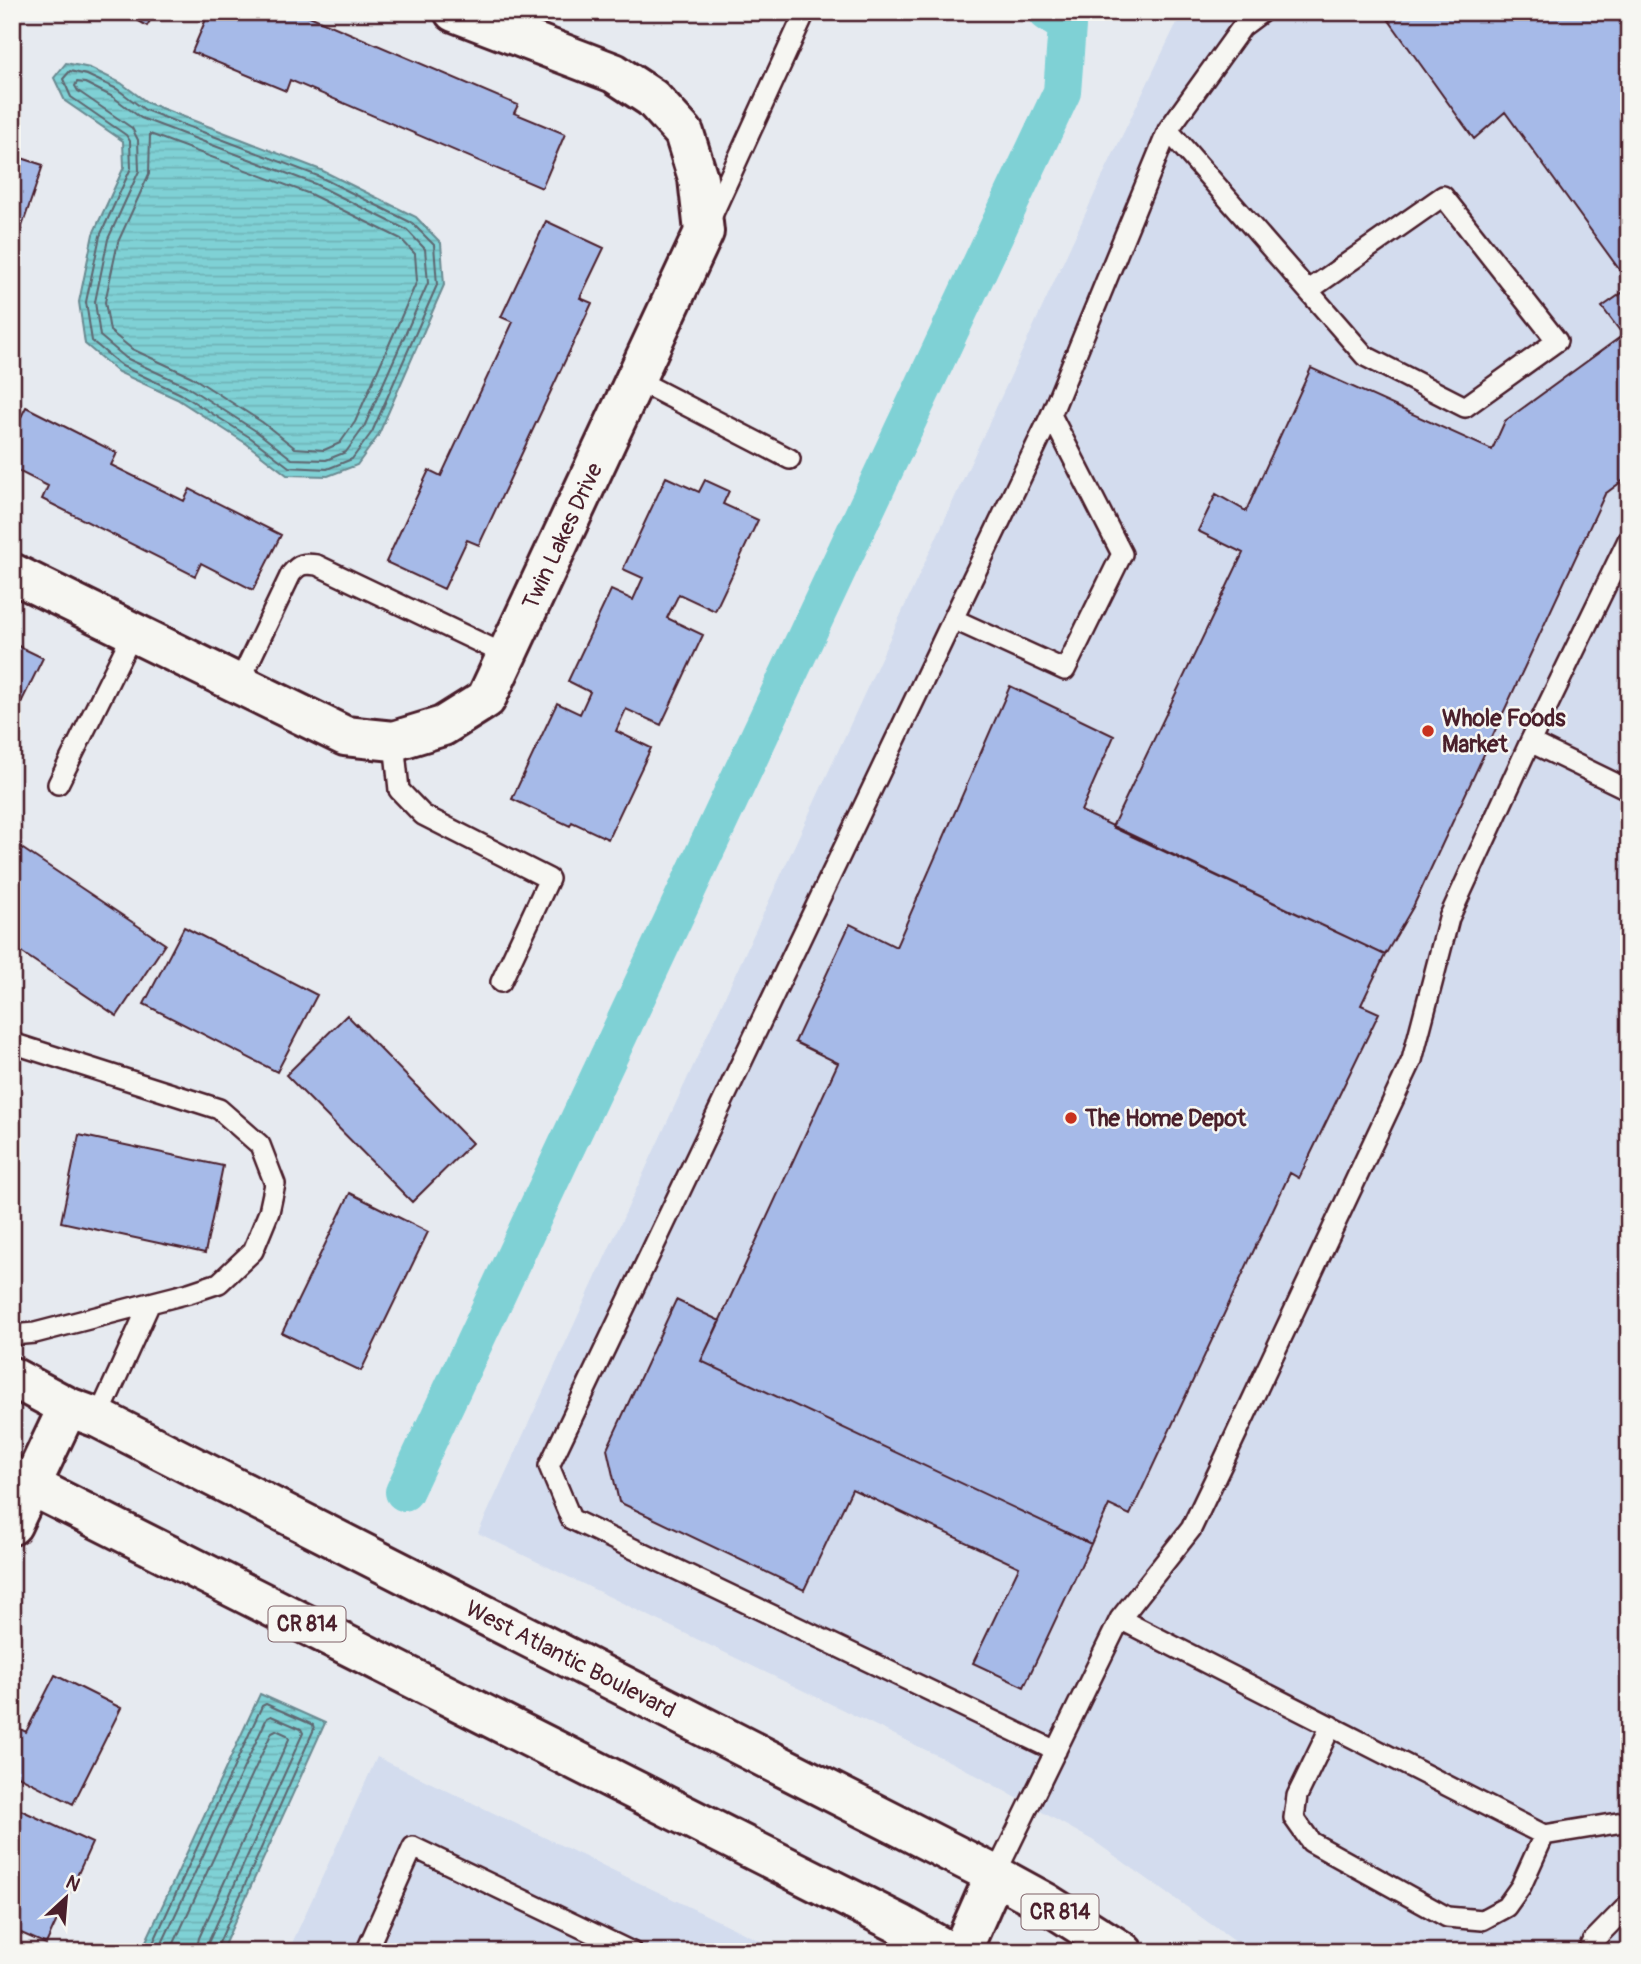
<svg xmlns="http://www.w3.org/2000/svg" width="1641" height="1964" viewBox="0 0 1641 1964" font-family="Pangolin,sans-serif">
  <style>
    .built { fill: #d3dcee }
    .water { fill: url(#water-rules); stroke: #6a8a91; stroke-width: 2 }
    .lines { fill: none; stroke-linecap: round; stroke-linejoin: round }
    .shore { stroke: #5f666f; stroke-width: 2 }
    .canal { stroke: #7fd1d5; stroke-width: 38 }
    .building { fill: #a6bae8; stroke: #4a1f2b; stroke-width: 2 }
    .service-casing { stroke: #4a1f2b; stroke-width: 24 }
    .minor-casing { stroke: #4a1f2b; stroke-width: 44 }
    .primary-casing { stroke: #4a1f2b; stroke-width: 44 }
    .service { stroke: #f6f6f2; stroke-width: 19 }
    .minor { stroke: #f6f6f2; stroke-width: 38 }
    .primary { stroke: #f6f6f2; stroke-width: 38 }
    .poi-dot { fill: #c8321e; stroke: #f6f6f2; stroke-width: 2.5 }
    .labels { text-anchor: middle; stroke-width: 5; stroke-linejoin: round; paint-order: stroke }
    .shield { fill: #f6f6f2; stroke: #7e6067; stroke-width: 2 }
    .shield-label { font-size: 21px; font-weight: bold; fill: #4a1f2b }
    .street-label { font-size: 23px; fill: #4a1f2b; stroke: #f6f6f2 }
    .poi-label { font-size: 23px; font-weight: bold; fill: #4a1f2b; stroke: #f6f6f2; text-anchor: start }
  </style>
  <defs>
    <pattern id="water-rules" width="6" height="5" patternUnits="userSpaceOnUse" patternTransform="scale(1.75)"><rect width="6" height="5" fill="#7fd1d5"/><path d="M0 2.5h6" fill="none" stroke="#6fb3b7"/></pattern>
  </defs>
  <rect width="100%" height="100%" fill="#e6eaf0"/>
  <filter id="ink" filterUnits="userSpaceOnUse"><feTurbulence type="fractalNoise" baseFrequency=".0143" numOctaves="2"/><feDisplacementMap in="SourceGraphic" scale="14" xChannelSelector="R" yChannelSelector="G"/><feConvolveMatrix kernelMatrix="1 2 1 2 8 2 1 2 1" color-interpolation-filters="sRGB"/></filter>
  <g filter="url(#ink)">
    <!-- built -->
    <path class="built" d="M 1182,12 L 1629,12 L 1629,1952 L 1250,1952 L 1094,1841 L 967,1770 L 478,1533 L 1106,169 Z
      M 377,1757 L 783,1952 L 288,1952 Z"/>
    <!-- water -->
    <path class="water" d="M 66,63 L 90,68 L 121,83 L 148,103 L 321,170 L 416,217 L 441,243 L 444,285 L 378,436 L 357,465 L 328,476 L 287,475 L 247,444 L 177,399 L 118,372 L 85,344 L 79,302 L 93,234 L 124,167 L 123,141 L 65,101 L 54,78 Z
      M 260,1694 L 325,1723 L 221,1952 L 141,1952 Z"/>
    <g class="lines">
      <!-- shore -->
      <path class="shore" d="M 70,71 L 87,75 L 117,89 L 145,110 L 318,176 L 412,223 L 434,245 L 437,285 L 372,432 L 352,459 L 327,469 L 289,467 L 251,438 L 181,394 L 122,366 L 92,341 L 86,302 L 100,236 L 131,168 L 130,141 L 126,135 L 71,97 L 63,79 Z
        M 77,82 L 85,83 L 113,97 L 141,118 L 315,184 L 407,230 L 425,249 L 428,283 L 364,427 L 346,452 L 326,460 L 292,459 L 256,431 L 186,386 L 126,358 L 100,336 L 95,302 L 108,239 L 139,171 L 138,140 L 132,128 L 78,91 L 75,86 Z
        M 150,134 L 310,194 L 401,239 L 415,254 L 417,281 L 355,422 L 340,443 L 324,450 L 295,448 L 262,422 L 192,377 L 132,349 L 110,331 L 105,302 L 118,242 L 149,174 Z
        M 149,1952 L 262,1706 L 266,1704 L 313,1725 L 314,1729 L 215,1952
        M 158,1952 L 267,1718 L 271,1716 L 301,1729 L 303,1733 L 208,1943 L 207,1952
        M 170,1952 L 272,1732 L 276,1730 L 287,1735 L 289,1739 L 199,1938 L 196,1952"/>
      <!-- canal -->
      <path class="canal" d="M 404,1492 L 1062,92 L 1067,26 L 1047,12"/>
    </g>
    <!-- building -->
    <path class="building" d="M 123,12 L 155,12 L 147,26 Z
      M 209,12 L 265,14 L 265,12 L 300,12 L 518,105 L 514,113 L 565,134 L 542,188 L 290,80 L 286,91 L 192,52 Z
      M 1383,12 L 1629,12 L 1629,283 L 1505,112 L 1474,139 Z
      M 12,155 L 43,165 L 12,256 Z
      M 546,221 L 604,248 L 580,298 L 592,303 L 479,545 L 467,540 L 444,589 L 386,562 L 429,470 L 441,476 L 513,322 L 501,317 Z
      M 1629,288 L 1629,476 L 1605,494 L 1413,907 L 1385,955 L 1112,827 L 1243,553 L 1198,531 L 1216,494 L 1246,511 L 1311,368 L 1492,450 L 1505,421 L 1623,335 L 1602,307 Z
      M 26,407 L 117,453 L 111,465 L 184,501 L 190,489 L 281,535 L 253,590 L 201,563 L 195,576 L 42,499 L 48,486 L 12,468 L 12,435 Z
      M 666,477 L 699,492 L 705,480 L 729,491 L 723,504 L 758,520 L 715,611 L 679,594 L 667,618 L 703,635 L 661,725 L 626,709 L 616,731 L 651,748 L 608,839 L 572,822 L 570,826 L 512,799 L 557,703 L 580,714 L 590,692 L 568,681 L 611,590 L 633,600 L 643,578 L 623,569 Z
      M 12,643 L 43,658 L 15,715 L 12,713 Z
      M 1010,686 L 1114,736 L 1081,811 L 1385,955 L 1361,1005 L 1379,1013 L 1299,1178 L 1290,1173 L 1130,1515 L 1109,1505 L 1091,1544 L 701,1361 L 838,1063 L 795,1042 L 850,924 L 896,947 Z
      M 14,843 L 165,944 L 117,1016 L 12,946 Z
      M 184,927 L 317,995 L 277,1072 L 144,1004 Z
      M 347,1015 L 472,1143 L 412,1202 L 286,1075 Z
      M 79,1135 L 223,1166 L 205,1253 L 61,1222 Z
      M 350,1193 L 428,1232 L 361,1371 L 282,1333 Z
      M 676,1300 L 720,1321 L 701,1361 L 1091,1544 L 1024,1687 L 973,1663 L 1019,1567 L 852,1489 L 804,1590 L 619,1502 L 607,1449 Z
      M 55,1675 L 121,1708 L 73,1804 L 12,1773 L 12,1725 L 26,1732 Z
      M 12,1806 L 92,1843 L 46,1944 L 12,1929 Z"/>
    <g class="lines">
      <!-- service casing -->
      <g class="service-casing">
        <path id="service" d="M 1262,12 L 1242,27 L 1168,130 L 1365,356 L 1465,407 L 1557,341 L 1443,196 L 1309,290
          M 709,222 L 805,12
          M 635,379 L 790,459
          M 1051,415 L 1122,554 L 1065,670 L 953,619 L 1051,415 L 1168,130
          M 953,619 L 549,1466 L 571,1519 L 1056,1751
          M 238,685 L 291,574 C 299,564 304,563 317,565 L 506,655
          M 394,741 L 399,790 L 423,815 L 549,879 L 501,982
          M 1530,742 L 1629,790
          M 58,784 L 133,633
          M 12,1043 L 219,1109 L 260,1145 L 275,1184 L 269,1212 L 253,1251 L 219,1283 L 189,1293 L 150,1303
          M 12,1335 L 35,1333 L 150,1303 L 98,1418
          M 1120,1619 L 1544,1835 L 1629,1821
          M 1331,1726 L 1297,1796 L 1294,1818 L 1311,1842 L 1447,1917 L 1482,1920 L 1506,1907 L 1521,1886 L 1544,1835
          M 995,1875 L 1120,1619 L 1191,1529 L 1224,1460 L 1412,1060 L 1449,918 L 1530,742 L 1629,538
          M 366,1952 L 413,1847 L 632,1952
          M 1587,1952 L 1592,1942 L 1629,1904"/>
      </g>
      <!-- minor casing -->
      <g class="minor-casing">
        <path id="minor" d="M 12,573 L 345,736 L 394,741 L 443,726 L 486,699 L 704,232 L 698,178 L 684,133 L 652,98 L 614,73 L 454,12
          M 12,1525 L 68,1407
          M 961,1952 L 995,1875"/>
      </g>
      <!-- primary casing -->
      <g class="primary-casing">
        <path id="primary" d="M 12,1377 L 68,1407 L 98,1418 L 995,1875 L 1046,1903 L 1123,1952
          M 12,1476 L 902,1925 L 950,1952"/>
      </g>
      <!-- service -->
      <use href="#service" class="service"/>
      <!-- minor -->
      <use href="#minor" class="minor"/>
      <!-- primary -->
      <use href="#primary" class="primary"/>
    </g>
  </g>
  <!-- markers -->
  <g class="poi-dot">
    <circle cx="1428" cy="731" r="7"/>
    <circle cx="1071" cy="1118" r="7"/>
  </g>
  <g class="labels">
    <!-- shield labels -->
    <g class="shield">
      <rect x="268.5" y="1606.5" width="77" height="35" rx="5"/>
      <rect x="1021.5" y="1894.5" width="77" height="35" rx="5"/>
    </g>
    <g class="shield-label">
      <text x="307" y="1631">CR 814</text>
      <text x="1060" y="1919">CR 814</text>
    </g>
    <!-- street labels -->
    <g class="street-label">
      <text transform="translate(562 536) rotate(-65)" y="8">Twin Lakes Drive</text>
      <text transform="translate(571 1659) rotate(27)" y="8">West Atlantic Boulevard</text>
    </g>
    <!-- poi labels -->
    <g class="poi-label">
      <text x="1442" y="726">Whole Foods<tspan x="1442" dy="26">Market</tspan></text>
      <text x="1085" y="1126">The Home Depot</text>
    </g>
  </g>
  <!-- margin -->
  <rect width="1641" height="1964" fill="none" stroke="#f6f6f2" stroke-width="42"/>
  <rect x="21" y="21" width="1599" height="1922" fill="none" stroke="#4a1f2b" stroke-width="2.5" filter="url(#ink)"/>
  <!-- north arrow -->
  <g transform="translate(66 1898) rotate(26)" stroke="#f6f6f2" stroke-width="5" paint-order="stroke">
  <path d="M0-5L12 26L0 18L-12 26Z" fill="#4a1f2b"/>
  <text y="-10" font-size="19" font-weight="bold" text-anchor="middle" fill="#4a1f2b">N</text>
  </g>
</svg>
